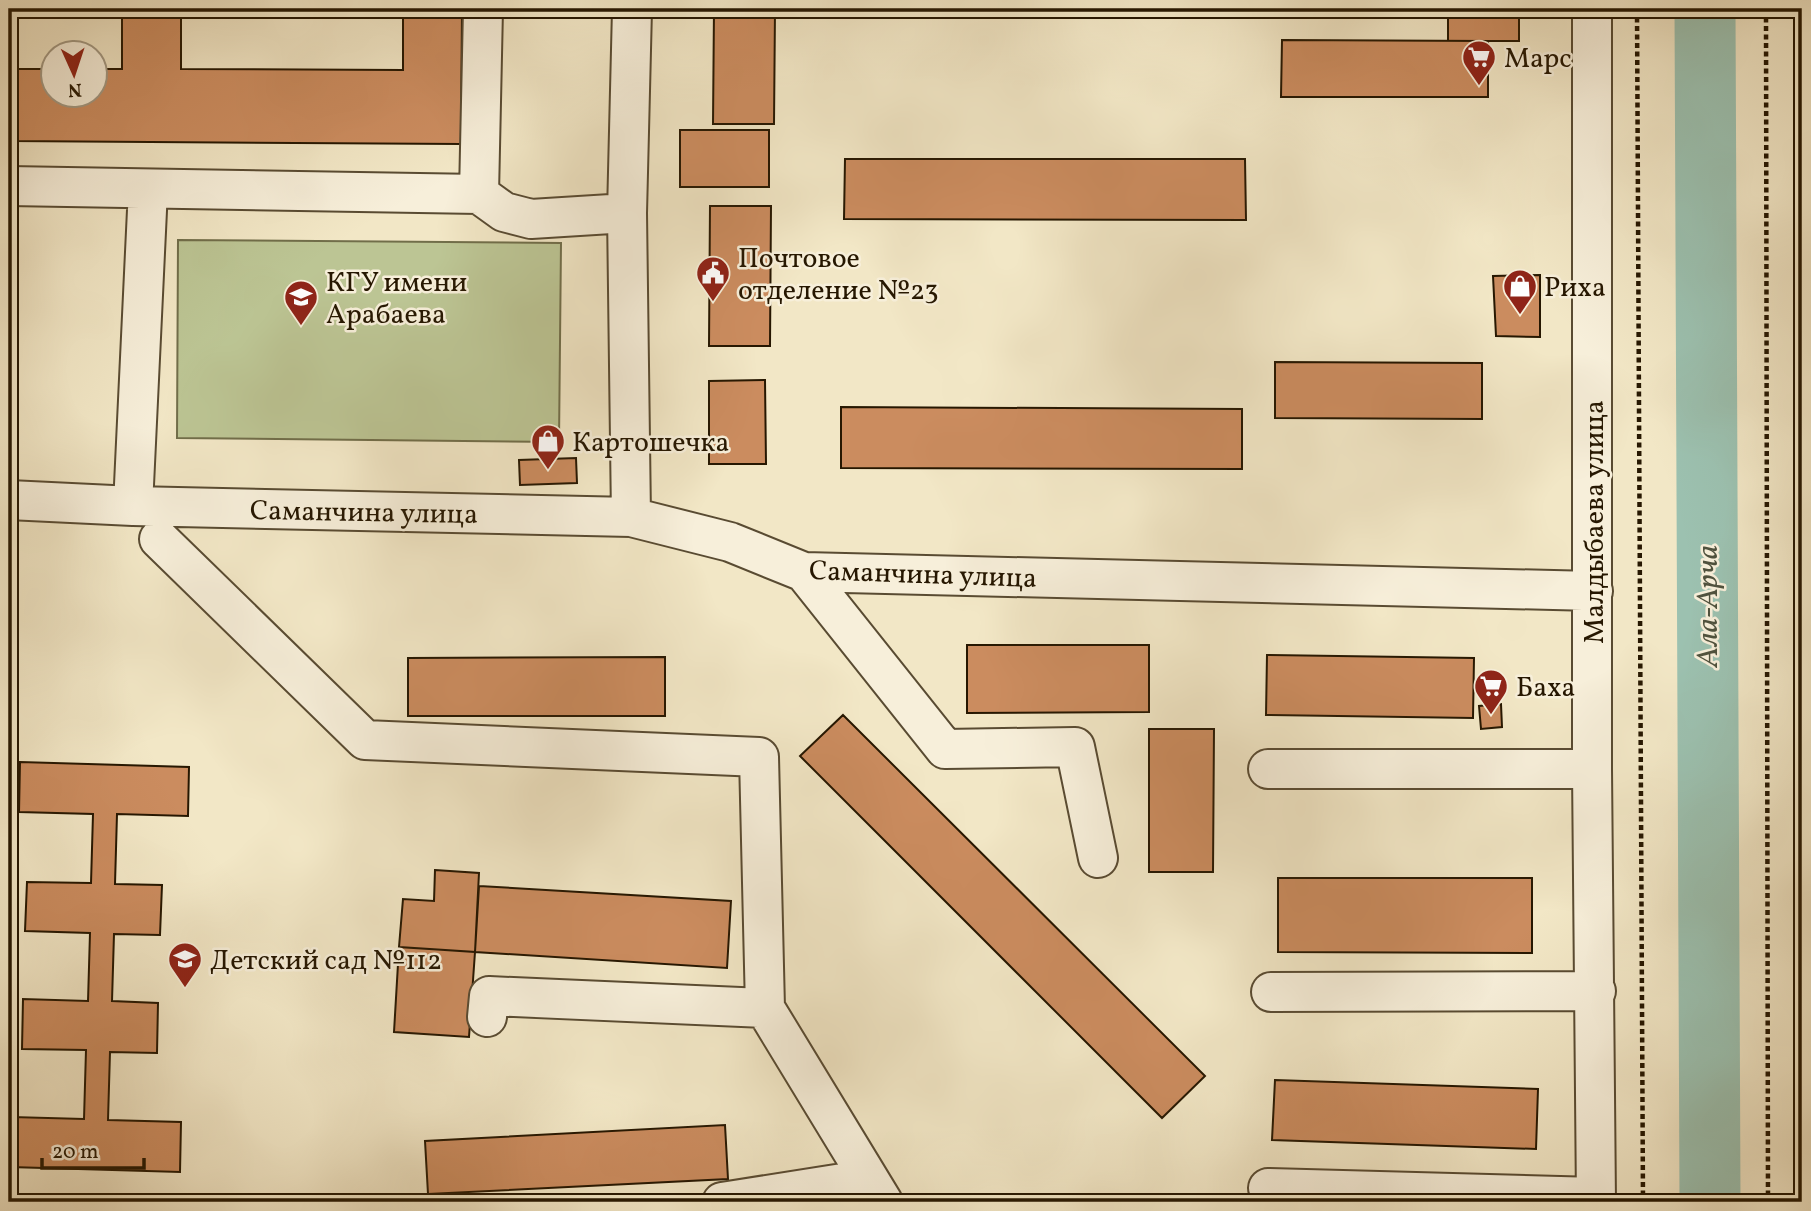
<svg xmlns="http://www.w3.org/2000/svg" width="1811" height="1211" viewBox="0 0 1811 1211" font-family="Vollkorn,serif">
  <style>
    .green { fill: #bcc594; stroke: #716e4a; stroke-width: 2 }
    .lines { fill: none; stroke-linecap: round; stroke-linejoin: round }
    .river { stroke: #9cc1b0; stroke-width: 61 }
    .building { fill: #cb8c5f; stroke: #261701; stroke-width: 2 }
    .minor-casing { stroke: #594b32; stroke-width: 42 }
    .path { stroke: #261701; stroke-width: 4.5; stroke-dasharray: 5 3.5; stroke-linecap: butt }
    .minor { stroke: #f7efda; stroke-width: 38 }
    .labels { text-anchor: middle; stroke-width: 5; stroke-linejoin: round; paint-order: stroke }
    .poi-label { font-size: 28px; fill: #261701; stroke: #f7efda; text-anchor: start }
    .street-label { font-size: 28px; fill: #261701; stroke: #f7efda }
    .water-label { font-size: 30px; font-style: italic; fill: #4f523e; stroke: #f7efda }
  </style>
  <rect width="100%" height="100%" fill="#f2e7c6"/>
  <filter id="stains"><feTurbulence type="fractalNoise" baseFrequency=".00286" numOctaves="4"/><feColorMatrix values="0 0 0 0 .2 0 0 0 0 .09 0 0 0 0 .02 0 0 0 .5 -.17"/></filter>
  <radialGradient id="worn" r=".72"><stop offset=".6" stop-color="#630" stop-opacity="0"/><stop offset="1" stop-color="#630" stop-opacity=".3"/></radialGradient>
  <!-- green -->
  <path class="green" d="M 178,240 L 561,243 L 559,442 L 177,438 Z"/>
  <g class="lines">
    <!-- river -->
    <path class="river" d="M 1705,9 L 1710,1202"/>
  </g>
  <!-- building -->
  <path class="building" d="M 122,9 L 181,9 L 181,69 L 403,70 L 403,9 L 462,9 L 461,144 L 9,141 L 9,69 L 52,69 L 52,94 L 94,94 L 94,69 L 122,69 Z
    M 714,9 L 775,9 L 774,124 L 713,124 Z
    M 1448,9 L 1519,9 L 1519,41 L 1448,41 Z
    M 1282,40 L 1488,41 L 1488,97 L 1281,97 Z
    M 680,130 L 769,130 L 769,187 L 680,187 Z
    M 845,159 L 1245,159 L 1246,220 L 844,219 Z
    M 710,206 L 771,206 L 770,346 L 709,346 Z
    M 1540,275 L 1540,337 L 1496,336 L 1493,276 Z
    M 1275,362 L 1482,363 L 1482,419 L 1275,418 Z
    M 765,380 L 766,464 L 709,464 L 709,381 Z
    M 841,407 L 1242,409 L 1242,469 L 841,468 Z
    M 576,458 L 577,483 L 520,485 L 519,460 Z
    M 967,645 L 1149,645 L 1149,712 L 967,713 Z
    M 1267,655 L 1474,658 L 1473,718 L 1266,715 Z
    M 665,657 L 665,716 L 408,716 L 408,658 Z
    M 1501,704 L 1502,727 L 1481,729 L 1479,706 Z
    M 843,715 L 1205,1076 L 1162,1118 L 800,756 Z
    M 1149,729 L 1214,729 L 1213,872 L 1149,872 Z
    M 20,762 L 189,767 L 188,816 L 117,814 L 115,884 L 162,885 L 160,935 L 114,934 L 112,1001 L 158,1003 L 157,1053 L 110,1052 L 108,1120 L 181,1122 L 180,1172 L 10,1167 L 12,1117 L 84,1119 L 86,1050 L 22,1049 L 23,999 L 88,1001 L 90,933 L 25,931 L 27,882 L 91,883 L 93,814 L 19,812 Z
    M 435,870 L 479,873 L 475,952 L 399,947 L 403,899 L 434,901 Z
    M 1278,878 L 1532,878 L 1532,953 L 1278,952 Z
    M 479,886 L 731,901 L 727,968 L 475,952 Z
    M 399,947 L 475,952 L 469,1037 L 394,1032 Z
    M 1275,1080 L 1538,1089 L 1536,1149 L 1272,1140 Z
    M 725,1125 L 728,1179 L 428,1194 L 425,1141 Z"/>
  <g class="lines">
    <!-- minor casing -->
    <g class="minor-casing">
      <path id="minor" d="M 483,9 L 479,194 L 504,212 L 531,219 L 627,213
        M 1592,9 L 1592,769 L 1596,1202
        M 9,186 L 479,194
        M 9,500 L 133,506 L 631,517 L 730,542 L 804,572 L 1593,591
        M 133,506 L 148,189
        M 631,517 L 627,213 L 632,9
        M 159,539 L 365,740 L 759,757 L 765,1008
        M 804,572 L 945,749 L 1075,747 L 1098,858
        M 1268,769 L 1592,769
        M 1271,992 L 1596,991
        M 487,1017 L 489,996 L 765,1008 L 883,1202
        M 1268,1188 L 1596,1197
        M 722,1202 L 868,1179"/>
    </g>
    <!-- path -->
    <path class="path" d="M 1637,9 L 1643,1202
      M 1766,9 L 1768,1202"/>
    <!-- minor -->
    <use href="#minor" class="minor"/>
  </g>
  <!-- icons -->
  <defs>
    <g id="supermarket-pin" transform="scale(1.75)"><path d="M0 17L-7.5 6A9.5 9.5 0 1 1 7.5 6Z" fill="#8f2418" stroke="#f7efda"/><path d="M-6-5.5h2.5l.6 2H6L4.5 2H-2.5L-4.4-4H-6ZM-1.5 3.2a1.3 1.3 0 1 0 .1 0ZM3 3.2a1.3 1.3 0 1 0 .1 0Z" fill="#fff"/></g>
    <g id="civic-pin" transform="scale(1.75)"><path d="M0 17L-7.5 6A9.5 9.5 0 1 1 7.5 6Z" fill="#8f2418" stroke="#f7efda"/><path d="M-.6-6.5H3V-4.5H.6V-3L4-1V1h2V6H-6V1h2V-1L-.6-3ZM-1.2 2.5V6h2.4V2.5Z" fill="#fff"/></g>
    <g id="shop-pin" transform="scale(1.75)"><path d="M0 17L-7.5 6A9.5 9.5 0 1 1 7.5 6Z" fill="#8f2418" stroke="#f7efda"/><path d="M-5-2.5h2.3a2.7 3.5 0 0 1 5.4 0H5L5.5 6h-11ZM-1.5-2.5h3a1.5 2.3 0 0 0-3 0Z" fill="#fff"/></g>
    <g id="university-pin" transform="scale(1.75)"><path d="M0 17L-7.5 6A9.5 9.5 0 1 1 7.5 6Z" fill="#8f2418" stroke="#f7efda"/><path d="M0-5L7-2L0 1L-7-2ZM-4 1L0 2.5L4 1V4Q0 6-4 4Z" fill="#fff"/></g>
    <g id="school-pin" transform="scale(1.75)"><path d="M0 17L-7.5 6A9.5 9.5 0 1 1 7.5 6Z" fill="#8f2418" stroke="#f7efda"/><path d="M0-5L7-2L0 1L-7-2ZM-4 1L0 2.5L4 1V4Q0 6-4 4Z" fill="#fff"/></g>
  </defs>
  <g fill-rule="evenodd">
    <use href="#supermarket-pin" x="1479" y="57"/>
    <use href="#civic-pin" x="713" y="273"/>
    <use href="#shop-pin" x="1520" y="286"/>
    <use href="#university-pin" x="301" y="297"/>
    <use href="#shop-pin" x="548" y="441"/>
    <use href="#supermarket-pin" x="1491" y="686"/>
    <use href="#school-pin" x="185" y="959"/>
  </g>
  <g class="labels">
    <!-- poi labels -->
    <g class="poi-label">
      <text x="1504" y="67">Марс</text>
      <text x="738" y="267">Почтовое<tspan x="738" dy="32">отделение №23</tspan></text>
      <text x="326" y="291">КГУ имени<tspan x="326" dy="32">Арабаева</tspan></text>
      <text x="1544" y="296">Риха</text>
      <text x="572" y="451">Картошечка</text>
      <text x="1516" y="696">Баха</text>
      <text x="210" y="969">Детский сад №112</text>
    </g>
    <!-- street labels -->
    <g class="street-label">
      <text transform="translate(364 511) rotate(1)" y="10">Саманчина улица</text>
      <text transform="translate(1593 522) rotate(-90)" y="10">Малдыбаева улица</text>
      <text transform="translate(923 573) rotate(2)" y="10">Саманчина улица</text>
    </g>
    <!-- water labels -->
    <g class="water-label">
      <text transform="translate(1707 606) rotate(-90)" y="10">Ала-Арча</text>
    </g>
  </g>
  <!-- margin -->
  <rect width="1811" height="1211" fill="none" stroke="#f2e7c6" stroke-width="35"/>
  <rect x="10" y="10" width="1790" height="1190" fill="none" stroke="#261701" stroke-width="3.5"/>
  <rect x="18" y="18" width="1776" height="1176" fill="none" stroke="#261701" stroke-width="2"/>
  <!-- north arrow -->
  <g transform="translate(74 74) rotate(177)"><circle r="33" fill="#f7efda" stroke="#a39983" stroke-width="2"/>
  <path d="M0-5L12 26L0 18L-12 26Z" fill="#8f2418"/>
  <text y="-10" font-size="19" font-weight="bold" text-anchor="middle" fill="#261701">N</text>
  </g>
  <!-- scale -->
  <path d="M42 1158v10h102v-10" fill="none" stroke="#261701" stroke-width="3.5"/>
  <text x="52" y="1158" font-size="21" fill="#261701" stroke="#f7efda" stroke-width="5" paint-order="stroke">20 m</text>
  <rect width="100%" height="100%" filter="url(#stains)"/>
  <rect width="100%" height="100%" fill="url(#worn)"/>
</svg>
